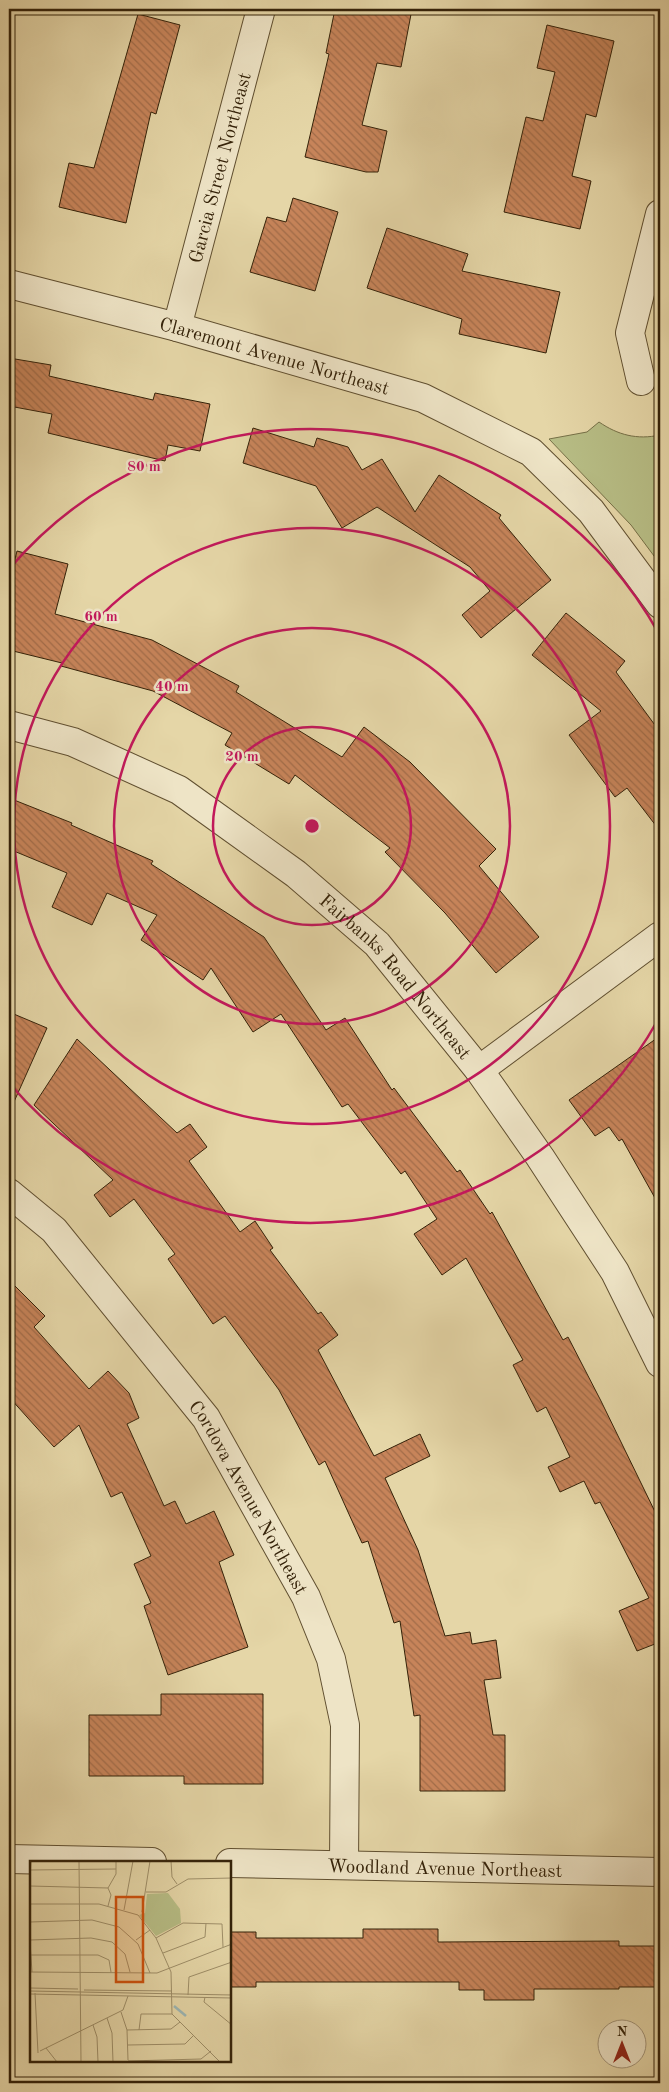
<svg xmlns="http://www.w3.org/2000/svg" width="669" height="2092" viewBox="0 0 669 2092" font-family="'Old Standard TT',serif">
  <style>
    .green { fill: #b7bd85; stroke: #767047 }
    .building { fill: url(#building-back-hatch); stroke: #342209 }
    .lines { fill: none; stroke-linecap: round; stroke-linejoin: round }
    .street-casing { stroke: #604f30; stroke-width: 30 }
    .street { stroke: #eee4c6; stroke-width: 28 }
    .ring { fill: none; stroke: #c2185b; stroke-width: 2.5 }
    .labels { text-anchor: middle; stroke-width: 5; stroke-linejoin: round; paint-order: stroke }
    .street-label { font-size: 19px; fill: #342209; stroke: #eee4c6 }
    .inset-river { fill: none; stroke: #9cb6b4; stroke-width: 2.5 }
    .inset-road { fill: none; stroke: #9e8e68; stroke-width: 1 }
    .view { fill: #cd510c; fill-opacity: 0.15; stroke: #cd510c; stroke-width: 2.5 }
    .inset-edge { fill: none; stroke: #342209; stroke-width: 2.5 }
    .centre { fill: #c2185b; stroke: #eee4c6; stroke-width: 2.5 }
    .ring-label { font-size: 15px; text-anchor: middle; font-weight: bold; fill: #c2185b; stroke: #eee4c6; stroke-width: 5; stroke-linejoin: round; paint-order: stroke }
  </style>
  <defs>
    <pattern id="building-back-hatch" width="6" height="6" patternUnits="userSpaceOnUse" patternTransform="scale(1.25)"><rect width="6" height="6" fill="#c7845a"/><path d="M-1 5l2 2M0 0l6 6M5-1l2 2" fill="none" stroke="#a26c49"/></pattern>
  </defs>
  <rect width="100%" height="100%" fill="#e5d6a7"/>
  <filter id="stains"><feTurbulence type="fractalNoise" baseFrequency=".004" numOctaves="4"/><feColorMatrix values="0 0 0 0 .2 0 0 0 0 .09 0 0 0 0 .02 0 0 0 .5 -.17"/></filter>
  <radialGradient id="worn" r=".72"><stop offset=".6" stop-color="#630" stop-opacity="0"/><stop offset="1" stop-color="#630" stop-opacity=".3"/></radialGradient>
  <!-- green -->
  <path class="green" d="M 599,422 C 618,435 637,440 660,435 L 660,564 L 631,525 L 549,439 L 587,432 Z"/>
  <!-- building -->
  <path class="building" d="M 335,9 L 412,9 L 401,67 L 377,63 L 362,125 L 387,131 L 378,172 L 366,172 L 305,157 L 329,54 L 326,53 Z
    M 138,14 L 180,25 L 156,114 L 151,112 L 126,223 L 59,207 L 69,163 L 94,168 Z
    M 547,25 L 614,41 L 596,117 L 586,114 L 572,176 L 591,181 L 580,229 L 504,212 L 526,117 L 543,121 L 555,72 L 537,68 Z
    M 293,198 L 338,212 L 315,291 L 250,272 L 267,217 L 286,222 Z
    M 387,228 L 468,254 L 462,271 L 560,292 L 546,353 L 459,334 L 462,319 L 367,288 Z
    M 9,358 L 51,365 L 49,376 L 153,400 L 155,393 L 210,404 L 200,451 L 168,445 L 165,461 L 48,433 L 52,414 L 9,406 Z
    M 253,428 L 314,447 L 317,438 L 348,447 L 362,470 L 382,459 L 415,512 L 439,475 L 501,515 L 499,518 L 551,580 L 481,638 L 462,615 L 490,591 L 470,567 L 377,507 L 342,528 L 316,486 L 243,463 Z
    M 17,551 L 68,564 L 55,614 L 152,640 L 239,686 L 236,692 L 342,757 L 364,727 L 410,762 L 496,849 L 479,866 L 539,937 L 496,973 L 445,913 L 385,852 L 390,848 L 295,775 L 289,784 L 225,745 L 232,733 L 153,691 L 61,666 L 62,663 L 9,650 L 9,566 L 13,567 Z
    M 566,613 L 625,661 L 616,672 L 660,732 L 660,831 L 627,788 L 615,797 L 569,735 L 601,711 L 532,655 Z
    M 9,798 L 72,823 L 71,825 L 153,861 L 151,864 L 264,937 L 326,1030 L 345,1018 L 392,1090 L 394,1088 L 457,1172 L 460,1170 L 490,1214 L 492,1212 L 563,1340 L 568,1337 L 601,1401 L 660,1522 L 660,1642 L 637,1651 L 619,1611 L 649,1598 L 600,1502 L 595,1504 L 584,1481 L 560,1492 L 548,1467 L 570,1457 L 546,1407 L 537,1412 L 513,1365 L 523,1360 L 466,1258 L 442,1275 L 414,1234 L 437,1219 L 405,1171 L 401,1174 L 348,1104 L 342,1107 L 281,1014 L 253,1032 L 211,968 L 203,980 L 141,940 L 157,915 L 107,893 L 92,925 L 52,907 L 67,873 L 9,849 Z
    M 9,1012 L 47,1028 L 9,1113 Z
    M 660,1036 L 660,1207 L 622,1139 L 619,1141 L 609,1127 L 595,1136 L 569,1100 Z
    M 77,1039 L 177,1133 L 190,1124 L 207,1147 L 189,1161 L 240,1232 L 255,1221 L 273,1248 L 270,1250 L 318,1314 L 321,1312 L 338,1335 L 318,1350 L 374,1456 L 420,1434 L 430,1456 L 385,1478 L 418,1550 L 445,1636 L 470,1632 L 472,1644 L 496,1640 L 501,1678 L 484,1680 L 493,1735 L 505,1735 L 505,1791 L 420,1791 L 420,1715 L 414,1716 L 400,1621 L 394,1623 L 368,1541 L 362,1543 L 325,1461 L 319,1465 L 279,1390 L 225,1316 L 213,1324 L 168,1259 L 175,1254 L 134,1199 L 110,1217 L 94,1195 L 113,1180 L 34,1105 Z
    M 9,1280 L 45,1316 L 34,1327 L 89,1389 L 108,1371 L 129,1393 L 139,1418 L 127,1424 L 164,1506 L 175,1501 L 186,1524 L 214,1511 L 234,1555 L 219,1562 L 248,1647 L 168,1675 L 144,1606 L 151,1603 L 134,1564 L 151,1556 L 122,1492 L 111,1497 L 79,1425 L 54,1447 L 9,1397 Z
    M 161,1694 L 263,1694 L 263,1784 L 184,1784 L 184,1776 L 89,1776 L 89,1715 L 161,1715 Z
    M 363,1929 L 438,1929 L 438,1942 L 619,1941 L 619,1946 L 660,1946 L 660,1987 L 619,1987 L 619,1989 L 534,1989 L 534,2000 L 484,2000 L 484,1990 L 459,1990 L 459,1982 L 256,1982 L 256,1987 L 230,1987 L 230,1932 L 256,1932 L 256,1938 L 363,1938 Z"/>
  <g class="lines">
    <!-- street casing -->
    <g class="street-casing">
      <g id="street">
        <path id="s1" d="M 9,284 L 177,327 L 423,398 L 531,452 L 591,511 L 660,604"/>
        <path id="s2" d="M 177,327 L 261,9"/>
        <path d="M 641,381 L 630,333 L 660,214"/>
        <path id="s3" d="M 9,725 L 73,742 L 179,790 L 296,874 L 377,944 L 479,1070 L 540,1157 L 615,1272 L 660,1363"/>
        <path d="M 479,1070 L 660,936"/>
        <path id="s4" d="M 9,1193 L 54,1230 L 206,1418 L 306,1597 L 331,1659 L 345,1725 L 344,1865"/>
        <path d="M 9,1859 L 152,1862"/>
        <path id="s5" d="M 230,1863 L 660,1872"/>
      </g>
    </g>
    <!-- street -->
    <use href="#street" class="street"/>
  </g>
  <!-- distance rings -->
  <g class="ring">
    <circle cx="312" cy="826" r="99"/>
    <circle cx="312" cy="826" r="198"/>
    <circle cx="312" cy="826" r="298"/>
    <path d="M659 1018A397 397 0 0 1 10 1084M10 568A397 397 0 0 1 659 634"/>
  </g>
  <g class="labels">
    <!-- street labels -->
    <g class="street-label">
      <text dy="7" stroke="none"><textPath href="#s2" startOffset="165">Garcia Street Northeast</textPath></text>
      <text dy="7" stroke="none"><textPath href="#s1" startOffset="275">Claremont Avenue Northeast</textPath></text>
      <text dy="7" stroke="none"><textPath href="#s3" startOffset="470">Fairbanks Road Northeast</textPath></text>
      <text dy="7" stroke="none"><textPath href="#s4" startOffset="390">Cordova Avenue Northeast</textPath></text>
      <text dy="7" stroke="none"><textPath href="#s5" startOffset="215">Woodland Avenue Northeast</textPath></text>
    </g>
  </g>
  <!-- overview -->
  <g transform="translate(30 1861)">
    <rect width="201" height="201" fill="#e5d6a7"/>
    <path d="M 138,32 L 150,48 L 151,62 L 126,75 L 109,54 L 115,52 L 117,33 Z" fill="#b7bd85"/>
    <path class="inset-river" d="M 144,145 L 156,155"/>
    <path class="inset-road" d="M 49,0 L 51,201M 141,0 L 142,16 L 147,23M 0,9 L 86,8M 0,18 L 1,0M 0,25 L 78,27M 78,27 L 86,13 L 86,0M 78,27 L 81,34 L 78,45M 116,31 L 136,31 L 158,18 L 202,17M 0,43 L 69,43 L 108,54 L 126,77 L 141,111 L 142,153M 94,49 L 103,0M 112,51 L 120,0M 0,61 L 62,59 L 89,66 L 108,83 L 120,112M 126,77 L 153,62 L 192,63 L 193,86M 0,79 L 61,77 L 82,81 L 95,93 L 100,111M 106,79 L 120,69M 0,81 L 2,111M 133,92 L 175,76 L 176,62M 0,94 L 68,94 L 79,99 L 81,111M 0,111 L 127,112 L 202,83M 0,127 L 48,128M 54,129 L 142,130M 0,130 L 202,134M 5,132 L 8,192M 0,133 L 202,137M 158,134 L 159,116 L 202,101M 175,136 L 174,141 L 202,164M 91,151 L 97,169 L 98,199M 142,153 L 190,201M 77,157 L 82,172 L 83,201M 63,164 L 67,176 L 68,201M 97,169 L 141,168 L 150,161M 109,169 L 111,153 L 142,153M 98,184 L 155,183 L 164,174M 16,187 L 27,201M 10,190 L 93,149 L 98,135M 98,200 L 171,198 L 181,190"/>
    <path class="view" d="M 86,36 L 113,36 L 113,121 L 86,121 Z"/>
    <rect width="201" height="201" class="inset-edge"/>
  </g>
  <circle cx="312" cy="826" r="8" class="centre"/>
  <g class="ring-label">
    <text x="144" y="471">80 m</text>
    <text x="101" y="621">60 m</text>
    <text x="172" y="691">40 m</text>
    <text x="242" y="761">20 m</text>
  </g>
  <!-- margin -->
  <rect width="669" height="2092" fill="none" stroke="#e5d6a7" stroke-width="30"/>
  <rect x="10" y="10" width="649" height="2072" fill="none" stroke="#342209" stroke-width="2.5"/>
  <rect x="15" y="15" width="639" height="2062" fill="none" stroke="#342209"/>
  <!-- north arrow -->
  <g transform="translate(622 2044)"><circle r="24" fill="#eee4c6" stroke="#a4967a"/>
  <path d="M0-4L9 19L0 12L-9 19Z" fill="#8f2418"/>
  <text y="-8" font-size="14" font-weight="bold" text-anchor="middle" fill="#342209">N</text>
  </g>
  <rect width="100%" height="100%" filter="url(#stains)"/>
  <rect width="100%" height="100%" fill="url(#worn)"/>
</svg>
